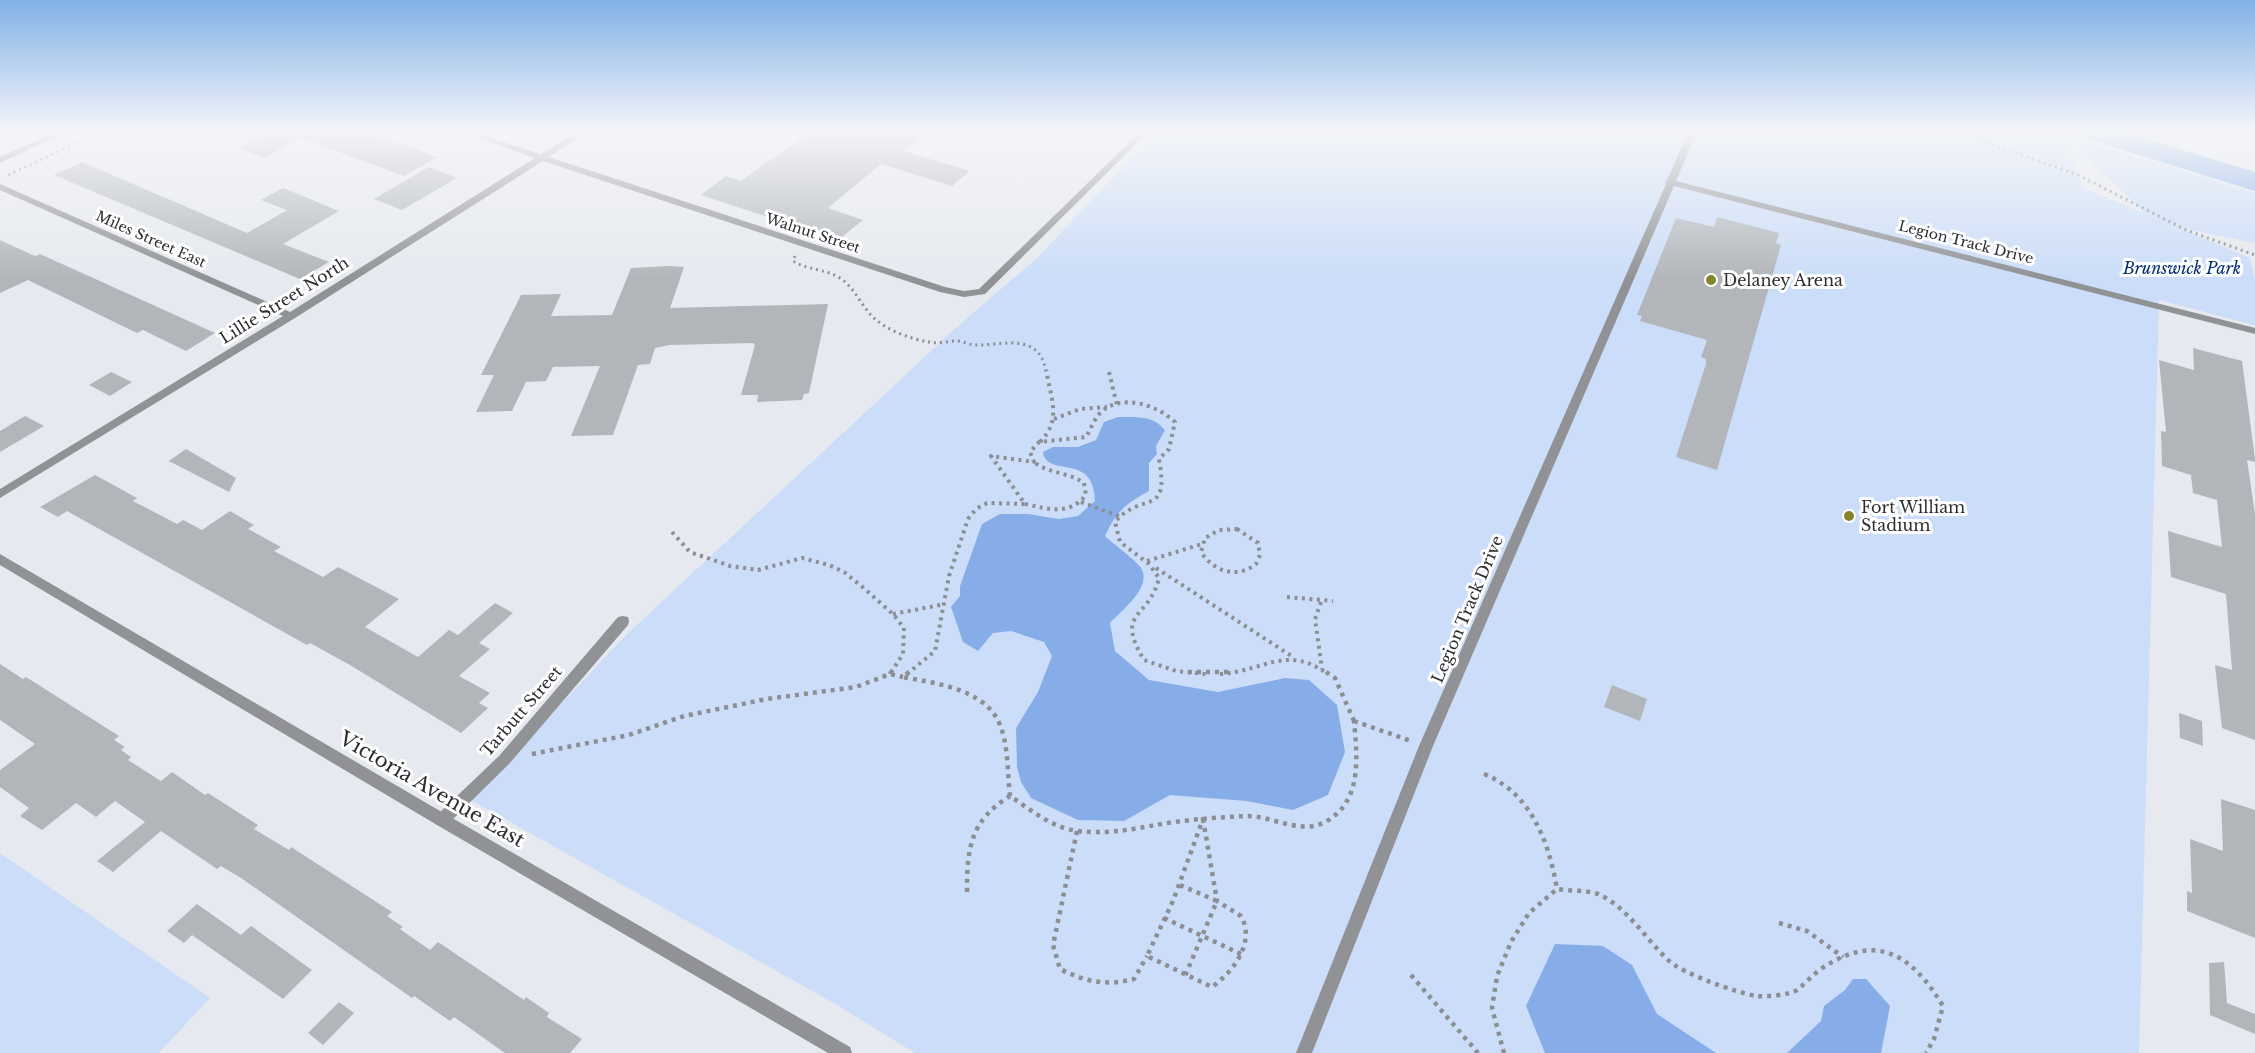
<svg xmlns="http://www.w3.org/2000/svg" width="2255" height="1053" viewBox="0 0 2255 1053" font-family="'Libre Baskerville',serif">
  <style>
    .green { fill: #cbddf8; fill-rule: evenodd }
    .water { fill: #87ade8 }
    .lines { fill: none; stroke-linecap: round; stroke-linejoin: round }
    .river { fill: #87ade8; fill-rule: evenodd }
    .building { fill: #b2b6bb }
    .path-far2 { stroke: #8c8e93; stroke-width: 3; stroke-dasharray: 2 4; stroke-linecap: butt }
    .path-far1 { stroke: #8c8e93; stroke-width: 4; stroke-dasharray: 3 4.5; stroke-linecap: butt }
    .path { stroke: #8c8e93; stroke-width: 4.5; stroke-dasharray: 4 5; stroke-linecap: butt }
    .minor { fill: #919295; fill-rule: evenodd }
    .tertiary { fill: #919295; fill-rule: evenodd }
    .poi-dot { fill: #84842d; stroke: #fff; stroke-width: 2 }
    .labels { text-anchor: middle; stroke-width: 6; stroke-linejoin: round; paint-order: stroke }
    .far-street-label { font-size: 14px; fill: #2c2e30; stroke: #fff }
    .park-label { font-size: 16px; font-style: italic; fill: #002d71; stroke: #fff }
    .poi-label { font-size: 16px; fill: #2c2e30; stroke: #fff; text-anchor: start }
    .street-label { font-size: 16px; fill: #2c2e30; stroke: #fff }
    .near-street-label { font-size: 20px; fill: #2c2e30; stroke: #fff }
  </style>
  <rect width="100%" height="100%" fill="#e6e9ef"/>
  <!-- green -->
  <path class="green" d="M 1158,131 L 2052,131 L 2255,193 L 2255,243 L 2177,227 L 2250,258 L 2255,281 L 2255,325 L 2159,300 L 2139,1053 L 915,1053 L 832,1002 L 471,800 L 625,636 L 957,327 L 1035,260 ZM 2063,135 L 2144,212 L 2144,213 L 2083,188 Z
    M 2196,131 L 2240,131 L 2242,146 Z
    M 0,853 L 210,998 L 159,1053 L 0,1053 Z"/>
  <!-- water -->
  <path class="water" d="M 1118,417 C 1137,417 1153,415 1165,430 L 1156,446 L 1157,454 L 1149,463 L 1149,491 C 1125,504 1116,512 1105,536 C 1112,543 1137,561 1141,568 C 1153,587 1121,611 1110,623 L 1115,651 L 1149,680 L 1218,692 L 1285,678 L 1309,680 L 1337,705 L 1345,752 L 1328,795 L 1293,810 L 1247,801 L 1170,795 L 1124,821 L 1078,820 L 1031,798 L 1021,782 L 1017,767 L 1016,728 L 1038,692 L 1052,656 L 1044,642 L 1011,631 L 993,633 L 978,651 L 963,642 L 951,607 L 960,596 L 960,586 L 982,524 L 1000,514 L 1028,514 L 1059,519 L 1078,516 L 1095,501 C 1094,451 1047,479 1043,452 L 1053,447 L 1078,447 L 1096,440 L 1104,422 Z
    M 1555,944 L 1603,946 L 1632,965 L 1657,1014 L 1716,1053 L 1545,1053 L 1526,1006 Z
    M 1853,979 L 1866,979 L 1890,1006 L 1881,1053 L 1787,1053 L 1821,1021 L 1824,1006 L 1845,990 Z"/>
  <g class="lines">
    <!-- river -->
    <path class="river" d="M 2076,131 L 2120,131 L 2255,172 L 2255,191 L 2081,137 Z"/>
  </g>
  <!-- building -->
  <path class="building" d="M 272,131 L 362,131 L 437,157 L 404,176 L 301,138 L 264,158 L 238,148 Z
    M 811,131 L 928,131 L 903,151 L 970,171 L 952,186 L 881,164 L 828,208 L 863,220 L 838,240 L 701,195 L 726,176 L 741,181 Z
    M 82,162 L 247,233 L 287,210 L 261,200 L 283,188 L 288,190 L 339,211 L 283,244 L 329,262 L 300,279 L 54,175 Z
    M 429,167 L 457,178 L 402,210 L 374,199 Z
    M 1717,217 L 1779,233 L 1776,243 L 1781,245 L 1717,470 L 1676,457 L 1706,364 L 1706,359 L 1701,357 L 1707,340 L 1640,321 L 1642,316 L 1637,315 L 1676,218 L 1714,227 Z
    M 0,240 L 35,256 L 40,254 L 215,333 L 186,351 L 143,330 L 137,333 L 28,280 L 0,293 Z
    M 670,266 L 684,267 L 670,308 L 828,304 L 809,393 L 804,394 L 802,400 L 757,402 L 758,395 L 741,395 L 755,345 L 753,343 L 669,345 L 655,348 L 650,364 L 638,365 L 613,435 L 571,436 L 600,366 L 553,367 L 546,381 L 526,382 L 512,411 L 476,412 L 494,375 L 481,375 L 521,295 L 561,294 L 551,316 L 612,315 L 631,268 Z
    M 2193,348 L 2242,361 L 2255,459 L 2255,462 L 2247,460 L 2255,514 L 2255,740 L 2222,728 L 2215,665 L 2232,670 L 2226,594 L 2171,577 L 2168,531 L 2222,547 L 2217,500 L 2193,493 L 2191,475 L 2162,466 L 2161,431 L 2166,432 L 2159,360 L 2194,370 Z
    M 111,372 L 132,382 L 110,396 L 89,385 Z
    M 25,416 L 44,426 L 0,452 L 0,431 Z
    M 186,449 L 236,478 L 229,492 L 169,461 Z
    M 95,475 L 137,498 L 133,501 L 177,524 L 183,520 L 202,530 L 230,511 L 254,525 L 248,529 L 281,547 L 274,551 L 323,577 L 338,567 L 399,599 L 365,627 L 418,657 L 449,630 L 458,635 L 495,603 L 513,613 L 479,643 L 490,649 L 459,676 L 490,693 L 479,703 L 488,708 L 461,733 L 350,665 L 310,643 L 307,645 L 67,511 L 58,517 L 40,507 Z
    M 0,664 L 23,679 L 26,677 L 119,736 L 114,740 L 125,747 L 121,750 L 131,757 L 128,760 L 161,781 L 172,772 L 205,795 L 208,793 L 258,825 L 254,829 L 289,850 L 291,847 L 392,912 L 387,916 L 403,927 L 400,929 L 430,950 L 438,942 L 524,1000 L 526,997 L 549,1013 L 547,1017 L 582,1039 L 570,1053 L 505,1053 L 454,1017 L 450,1021 L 414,996 L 412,998 L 241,878 L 221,866 L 217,869 L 161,831 L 113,872 L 97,861 L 145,822 L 115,801 L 96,817 L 76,803 L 42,830 L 20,816 L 29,808 L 0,787 L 0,770 L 35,744 L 0,720 Z
    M 1612,685 L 1647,699 L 1640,721 L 1604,707 Z
    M 2179,713 L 2202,721 L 2203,746 L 2180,738 Z
    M 2221,799 L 2255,810 L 2255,938 L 2187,911 L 2187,891 L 2192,893 L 2190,839 L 2223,851 Z
    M 197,904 L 241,935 L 251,926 L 312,970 L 283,999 L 192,935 L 184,943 L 167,931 Z
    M 2224,962 L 2227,1003 L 2255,1014 L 2255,1034 L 2210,1015 L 2209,963 Z
    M 339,1002 L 354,1013 L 323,1045 L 308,1033 Z"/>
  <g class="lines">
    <!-- path-far2 -->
    <path class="path-far2" d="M 1953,131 L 2076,174 L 2186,230 L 2255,255
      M 8,175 L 103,131
      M 795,256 L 793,261 C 807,270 826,269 840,278 C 855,288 860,304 872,316 C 885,330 911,339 929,342 C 938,344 948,341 957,341 C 963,341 969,345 975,345 C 1001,346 1039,331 1046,371"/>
    <!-- path-far1 -->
    <path class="path-far1" d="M 1109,372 L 1117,405
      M 1054,419 L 1080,409 L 1107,407
      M 1040,442 C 1062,420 1051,398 1046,370
      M 1081,502 L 1119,516
      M 1025,504 C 1048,509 1069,516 1086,495 L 1084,483 C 1069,472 1049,474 1034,462
      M 1237,529 L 1258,543 L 1260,555 L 1256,564 C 1237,579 1214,572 1201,552 L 1205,538 L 1219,530 Z
      M 672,532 L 690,552 L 730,566 L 758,570 L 802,558 L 829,565 L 844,572 L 866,590 L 893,614 L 904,628 L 903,654 L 890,674
      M 1147,561 L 1202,544
      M 1156,568 L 1293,657
      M 1287,597 L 1333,601
      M 1321,602 L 1315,619 L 1322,669
      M 893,614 L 945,604
      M 907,674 L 935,651 L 949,576 L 968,519 L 976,509 L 987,503 L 1025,504 L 991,456 L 1034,462 L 1030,452 L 1039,442 L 1086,437 C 1091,429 1094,419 1101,412 C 1122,393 1157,405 1175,422 L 1169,449 L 1159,459 C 1170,519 1142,490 1115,522 L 1120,542 L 1149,564 L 1159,578 C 1149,620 1114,610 1144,660 L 1176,671 L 1206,674
      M 1220,674 C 1265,671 1286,644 1328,674"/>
    <!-- path -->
    <path class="path" d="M 909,672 L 903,677 C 934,683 978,688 996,717 C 1009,738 1007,772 1010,796 C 1031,810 1052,828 1078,831 C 1114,835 1140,827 1174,822 C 1197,819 1223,817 1247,816 C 1273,816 1302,836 1327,821 C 1363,800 1357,755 1354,721
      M 1188,672 L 1232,672
      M 1326,672 L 1335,678 L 1354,721
      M 890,674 L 891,672
      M 1354,721 L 1411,741
      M 532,754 L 629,735 L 684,716 L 767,699 L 856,687 L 890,674 L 903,677
      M 1484,774 C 1531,793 1549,842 1557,889
      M 1203,819 L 1217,901 L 1241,916 C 1256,942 1233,972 1212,987 L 1147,956 L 1173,901 Z
      M 1077,831 L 1053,945 L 1060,969 C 1086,982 1106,986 1134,979 L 1147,956
      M 1180,885 L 1217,901 L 1185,976
      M 967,892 C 967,848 970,821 1010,796
      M 1164,918 L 1241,954
      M 1779,923 L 1807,931 L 1843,957
      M 1411,975 L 1478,1053
      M 1504,1053 L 1492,1008 L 1497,976 L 1511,942 L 1529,913 L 1557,889 C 1569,891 1586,890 1598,894 C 1626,906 1646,939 1668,960 C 1683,974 1735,992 1756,996 C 1765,997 1790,995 1797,990 C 1805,984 1812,975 1821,969 C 1877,931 1912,955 1943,1006 L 1934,1039 L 1926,1053"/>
    <!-- minor -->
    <path class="minor" d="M 58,131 L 68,131 L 0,163 L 0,157 Z
      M 458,131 L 469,131 L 541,154 L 579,131 L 588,131 L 549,157 L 945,287 L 964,291 L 979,289 L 1141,131 L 1149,131 L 985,294 L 964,297 L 940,292 L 543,161 L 295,318 L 0,498 L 0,489 L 283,316 L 0,190 L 0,184 L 290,312 L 535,158 Z
      M 1689,131 L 1697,131 L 1676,181 L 2255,328 L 2255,334 L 1674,186 L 1433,746 L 1312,1053 L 1296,1053 L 1419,746 L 1666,184 L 1665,182 L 1667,180 Z
      M 623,616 L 628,617 L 629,621 L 628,625 L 509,764 L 447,825 L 442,827 L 437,825 L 435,820 L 437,815 L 499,756 L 618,617 Z"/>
    <!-- tertiary -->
    <path class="tertiary" d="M 0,554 L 447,815 L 850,1047 L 852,1053 L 828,1053 L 437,825 L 0,565 Z"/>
  </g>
  <!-- sky -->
  <linearGradient id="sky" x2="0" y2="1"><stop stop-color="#81b1e8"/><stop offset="0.47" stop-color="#f4f5f8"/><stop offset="1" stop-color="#f4f5f8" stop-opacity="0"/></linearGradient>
  <rect width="2255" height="278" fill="url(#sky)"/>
  <!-- markers -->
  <g class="poi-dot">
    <circle cx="1711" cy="280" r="6"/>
    <circle cx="1849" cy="516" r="6"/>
  </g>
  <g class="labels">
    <!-- far-street labels -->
    <g class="far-street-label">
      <text transform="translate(813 233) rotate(18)" y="5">Walnut Street</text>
      <text transform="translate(151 239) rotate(24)" y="5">Miles Street East</text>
      <text transform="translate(1966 242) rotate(14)" y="5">Legion Track Drive</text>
    </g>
    <!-- park labels -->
    <g class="park-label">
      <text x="2182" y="274">Brunswick Park</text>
    </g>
    <!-- poi labels -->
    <g class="poi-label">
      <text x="1723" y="286">Delaney Arena</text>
      <text x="1861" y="513">Fort William<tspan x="1861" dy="18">Stadium</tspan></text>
    </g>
    <!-- street labels -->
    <g class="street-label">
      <text transform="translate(284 300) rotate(-32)" y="6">Lillie Street North</text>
      <text transform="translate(1467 609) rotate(-67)" y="6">Legion Track Drive</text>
      <text transform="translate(521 711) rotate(-49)" y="6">Tarbutt Street</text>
    </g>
    <!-- near-street labels -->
    <g class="near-street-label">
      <text transform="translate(432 789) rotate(30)" y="7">Victoria Avenue East</text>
    </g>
  </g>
</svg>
